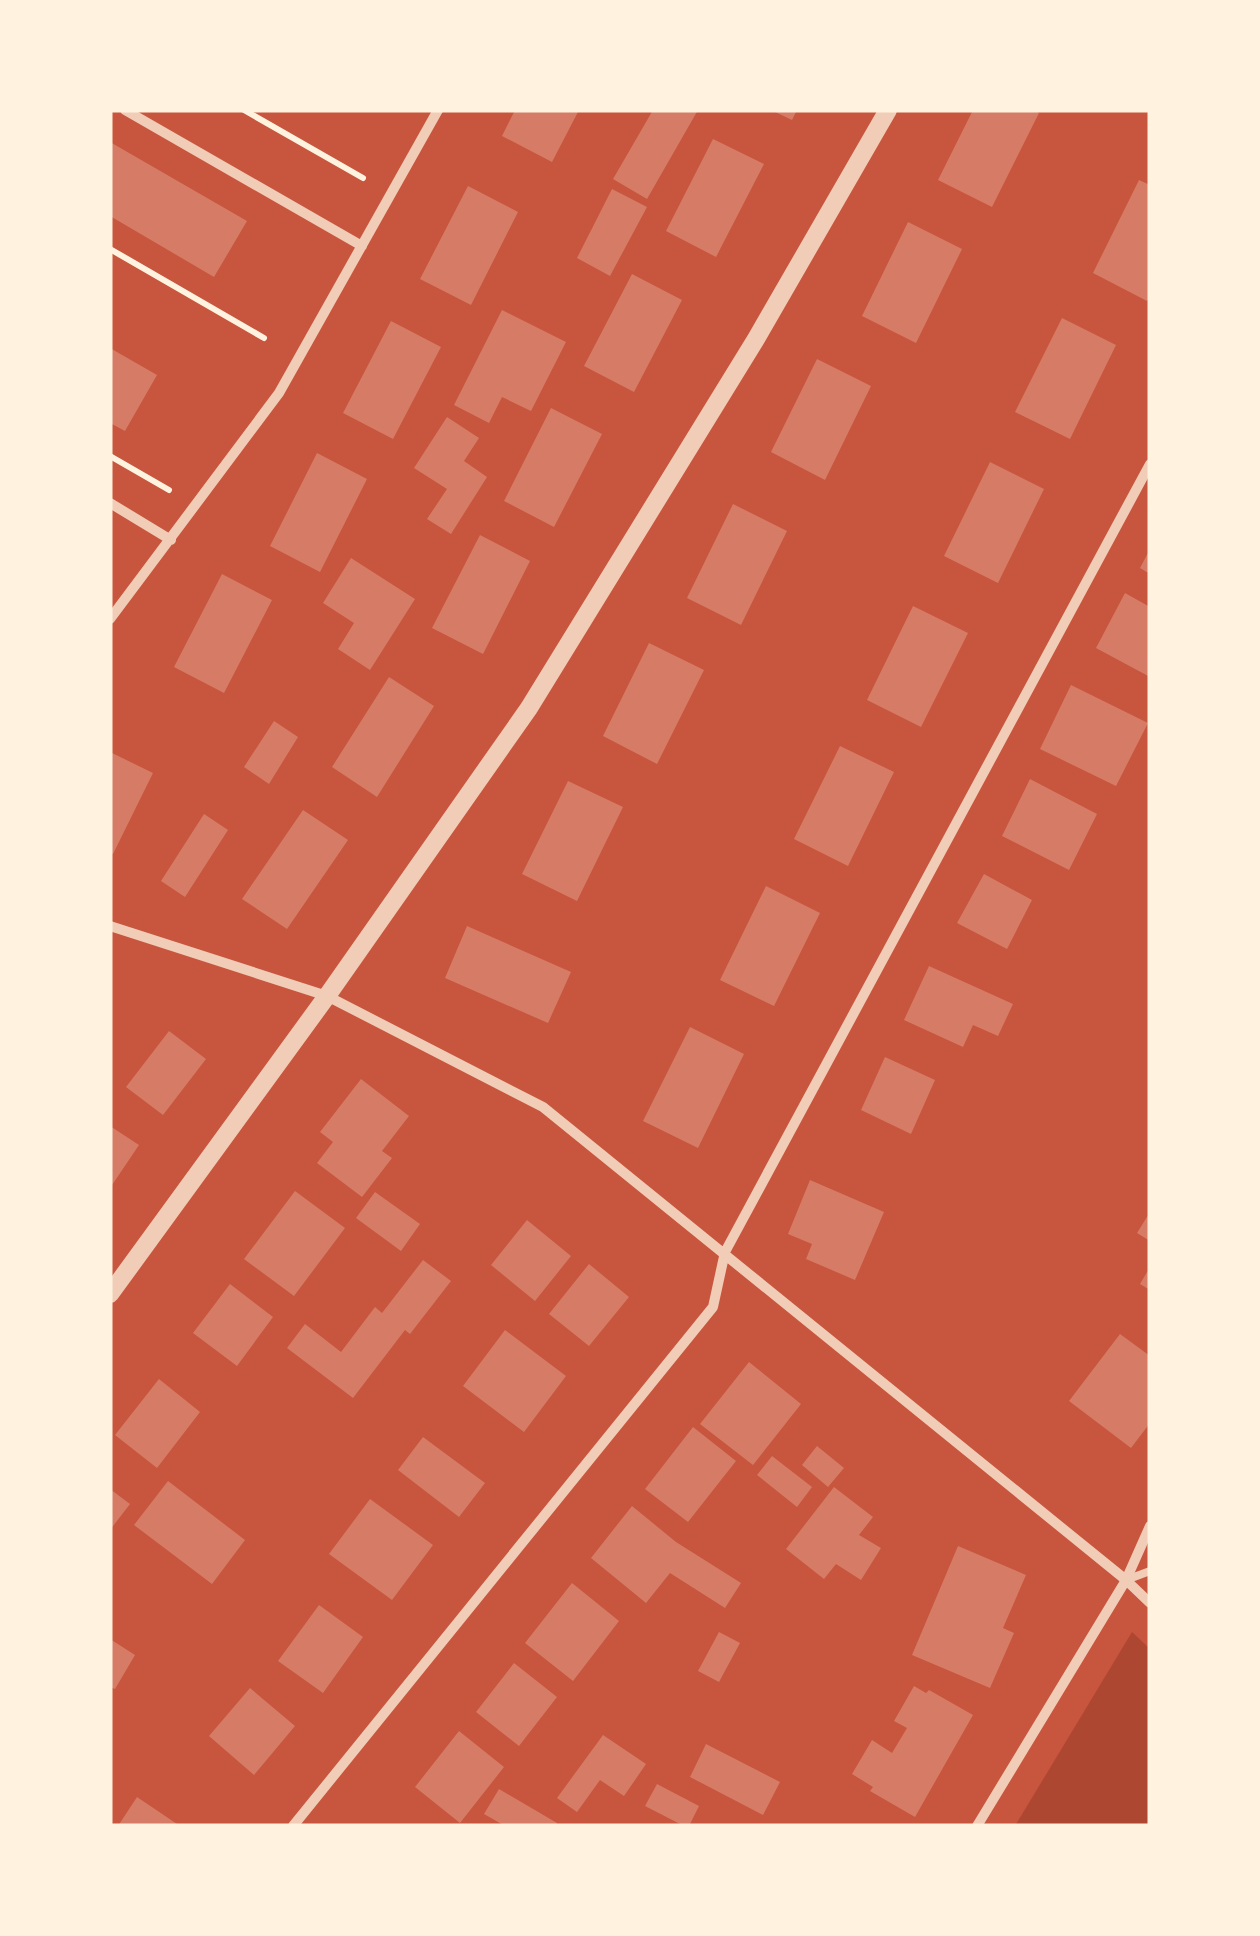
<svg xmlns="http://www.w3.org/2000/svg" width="1260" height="1936" viewBox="0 0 1260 1936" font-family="Overpass,sans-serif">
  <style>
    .green { fill: #ae4732 }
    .building { fill: #d67c66 }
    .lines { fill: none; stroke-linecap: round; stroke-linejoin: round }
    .path { stroke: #fff3e0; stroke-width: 6 }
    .service { stroke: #f1ccb7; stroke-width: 8 }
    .minor { stroke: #f1ccb7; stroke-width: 10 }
    .tertiary { stroke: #f1ccb7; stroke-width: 18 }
  </style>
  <rect width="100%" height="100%" fill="#c8553d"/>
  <!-- green -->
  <path class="green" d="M 1132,1632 L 1150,1649 L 1150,1826 L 1015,1826 Z"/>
  <!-- building -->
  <path class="building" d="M 515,110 L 579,110 L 552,162 L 502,136 Z
    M 653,110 L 698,110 L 647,199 L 613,179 Z
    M 771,110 L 797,110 L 792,120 Z
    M 973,110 L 1033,110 L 1039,113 L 992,207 L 938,180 Z
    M 713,139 L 764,164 L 716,257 L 666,231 Z
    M 110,142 L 247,221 L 214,277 L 110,216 Z
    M 1139,180 L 1150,185 L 1150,295 L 1147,301 L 1093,273 Z
    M 468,186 L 518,212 L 471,305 L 420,279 Z
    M 612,189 L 647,207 L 610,276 L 577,258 Z
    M 908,222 L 962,249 L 916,343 L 862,316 Z
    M 632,274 L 682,300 L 634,392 L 584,366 Z
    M 502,310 L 566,342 L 531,411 L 502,397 L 489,423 L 454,405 Z
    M 1062,318 L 1116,345 L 1070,439 L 1015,412 Z
    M 391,321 L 441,347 L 393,439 L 343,413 Z
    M 110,348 L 157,375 L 125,431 L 110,423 Z
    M 817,359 L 871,386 L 825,480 L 771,452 Z
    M 551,408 L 602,434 L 554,527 L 504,501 Z
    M 447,417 L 479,438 L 464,461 L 487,477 L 451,534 L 427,519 L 447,489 L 414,468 Z
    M 317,453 L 367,479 L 320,572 L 270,546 Z
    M 990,462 L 1044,489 L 998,583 L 944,556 Z
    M 733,504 L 787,531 L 741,625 L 687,598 Z
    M 480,535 L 530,561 L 483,654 L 432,628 Z
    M 1150,549 L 1150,574 L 1140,568 Z
    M 351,558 L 415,599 L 370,670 L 338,649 L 354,623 L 323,603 Z
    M 222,574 L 272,600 L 224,693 L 174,667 Z
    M 1125,593 L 1150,607 L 1150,677 L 1096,648 Z
    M 913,606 L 968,633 L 921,727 L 867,700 Z
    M 649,643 L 704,670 L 657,764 L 603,736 Z
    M 389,677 L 434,706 L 377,797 L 332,767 Z
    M 1071,685 L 1148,723 L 1116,786 L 1040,749 Z
    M 274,721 L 298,737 L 269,784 L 244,767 Z
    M 840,746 L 894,772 L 848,866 L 794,839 Z
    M 110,752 L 153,773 L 113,854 L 110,853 Z
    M 1030,779 L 1097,814 L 1069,870 L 1002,836 Z
    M 568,781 L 623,807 L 577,901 L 522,874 Z
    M 303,810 L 348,840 L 287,929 L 242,899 Z
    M 204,814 L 228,830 L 185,897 L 161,881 Z
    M 984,874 L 1032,900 L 1007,949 L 957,923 Z
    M 766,886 L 820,913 L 774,1006 L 720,980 Z
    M 467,926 L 571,972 L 548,1023 L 445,978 Z
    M 929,966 L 1013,1004 L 998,1036 L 973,1025 L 963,1047 L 904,1020 Z
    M 690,1027 L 744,1054 L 698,1148 L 643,1121 Z
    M 169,1031 L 206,1059 L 163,1115 L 126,1087 Z
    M 885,1057 L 935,1080 L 911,1134 L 861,1110 Z
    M 361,1079 L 409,1116 L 382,1151 L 392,1158 L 362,1197 L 317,1163 L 333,1142 L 320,1132 Z
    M 110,1126 L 139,1145 L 110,1188 Z
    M 810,1180 L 884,1212 L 855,1280 L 806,1259 L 812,1244 L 788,1234 Z
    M 295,1191 L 345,1228 L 294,1296 L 244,1259 Z
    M 375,1192 L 420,1224 L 401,1251 L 356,1218 Z
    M 1150,1212 L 1150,1241 L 1137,1233 Z
    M 527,1220 L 571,1256 L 535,1301 L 491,1265 Z
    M 423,1260 L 451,1281 L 410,1334 L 405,1330 L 353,1398 L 287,1348 L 305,1324 L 341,1352 L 375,1307 L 382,1313 Z
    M 589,1264 L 629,1297 L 589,1346 L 549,1314 Z
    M 1150,1267 L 1150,1290 L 1140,1284 Z
    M 230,1284 L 273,1317 L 237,1366 L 193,1333 Z
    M 505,1330 L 566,1376 L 524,1432 L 463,1386 Z
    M 1120,1334 L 1150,1356 L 1150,1423 L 1131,1448 L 1069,1401 Z
    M 749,1362 L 801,1404 L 753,1465 L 700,1424 Z
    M 159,1379 L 200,1412 L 157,1468 L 115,1435 Z
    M 693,1427 L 736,1461 L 688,1522 L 645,1489 Z
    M 423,1437 L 485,1483 L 459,1517 L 398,1470 Z
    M 817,1446 L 844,1468 L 828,1487 L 802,1465 Z
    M 772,1456 L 812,1487 L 797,1507 L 757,1475 Z
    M 168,1481 L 245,1540 L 212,1584 L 134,1525 Z
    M 834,1487 L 873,1517 L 859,1535 L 881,1548 L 861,1580 L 836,1564 L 824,1579 L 786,1549 Z
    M 110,1489 L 130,1504 L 110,1530 Z
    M 370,1499 L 433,1545 L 392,1600 L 329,1554 Z
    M 632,1506 L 676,1542 L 741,1583 L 725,1608 L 670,1573 L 646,1603 L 591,1558 Z
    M 958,1546 L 1026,1575 L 1003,1628 L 1014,1633 L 990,1688 L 912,1655 Z
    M 572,1583 L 619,1621 L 573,1681 L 525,1643 Z
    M 319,1605 L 363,1637 L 323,1693 L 278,1661 Z
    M 719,1632 L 740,1643 L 719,1682 L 698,1671 Z
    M 110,1639 L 135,1655 L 115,1689 L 110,1687 Z
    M 514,1663 L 557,1697 L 519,1746 L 476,1712 Z
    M 914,1686 L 926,1693 L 929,1690 L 973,1715 L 915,1817 L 870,1791 L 873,1787 L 852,1774 L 872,1740 L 892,1753 L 907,1728 L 894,1721 Z
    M 250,1688 L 295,1726 L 254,1775 L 209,1736 Z
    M 459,1731 L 504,1767 L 460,1823 L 415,1787 Z
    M 603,1735 L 646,1764 L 624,1796 L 600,1780 L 577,1812 L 557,1798 Z
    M 706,1744 L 780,1782 L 763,1815 L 690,1777 Z
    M 657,1784 L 699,1806 L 689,1826 L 684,1826 L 645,1806 Z
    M 499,1789 L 557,1823 L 556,1826 L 505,1826 L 484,1814 Z
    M 137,1797 L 180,1826 L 118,1826 Z"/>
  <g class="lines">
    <!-- path -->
    <path class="path" d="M 244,110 L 363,178
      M 110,249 L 264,338
      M 110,456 L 169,490"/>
    <!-- service -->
    <path class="service" d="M 1126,1580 L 1150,1571"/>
    <!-- minor -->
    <path class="minor" d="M 125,110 L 362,246
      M 110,503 L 171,540
      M 110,619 L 279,393 L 438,110
      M 110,926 L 327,996 L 543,1107 L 1126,1580 L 1150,1603
      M 293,1826 L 713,1307 L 725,1252 L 1150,464
      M 977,1826 L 1126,1580 L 1150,1526"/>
    <!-- tertiary -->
    <path class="tertiary" d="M 110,1294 L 327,996 L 529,708 L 756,339 L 888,110"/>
  </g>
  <!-- border -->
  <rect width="1260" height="1936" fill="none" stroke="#fff3e0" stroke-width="225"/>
</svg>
